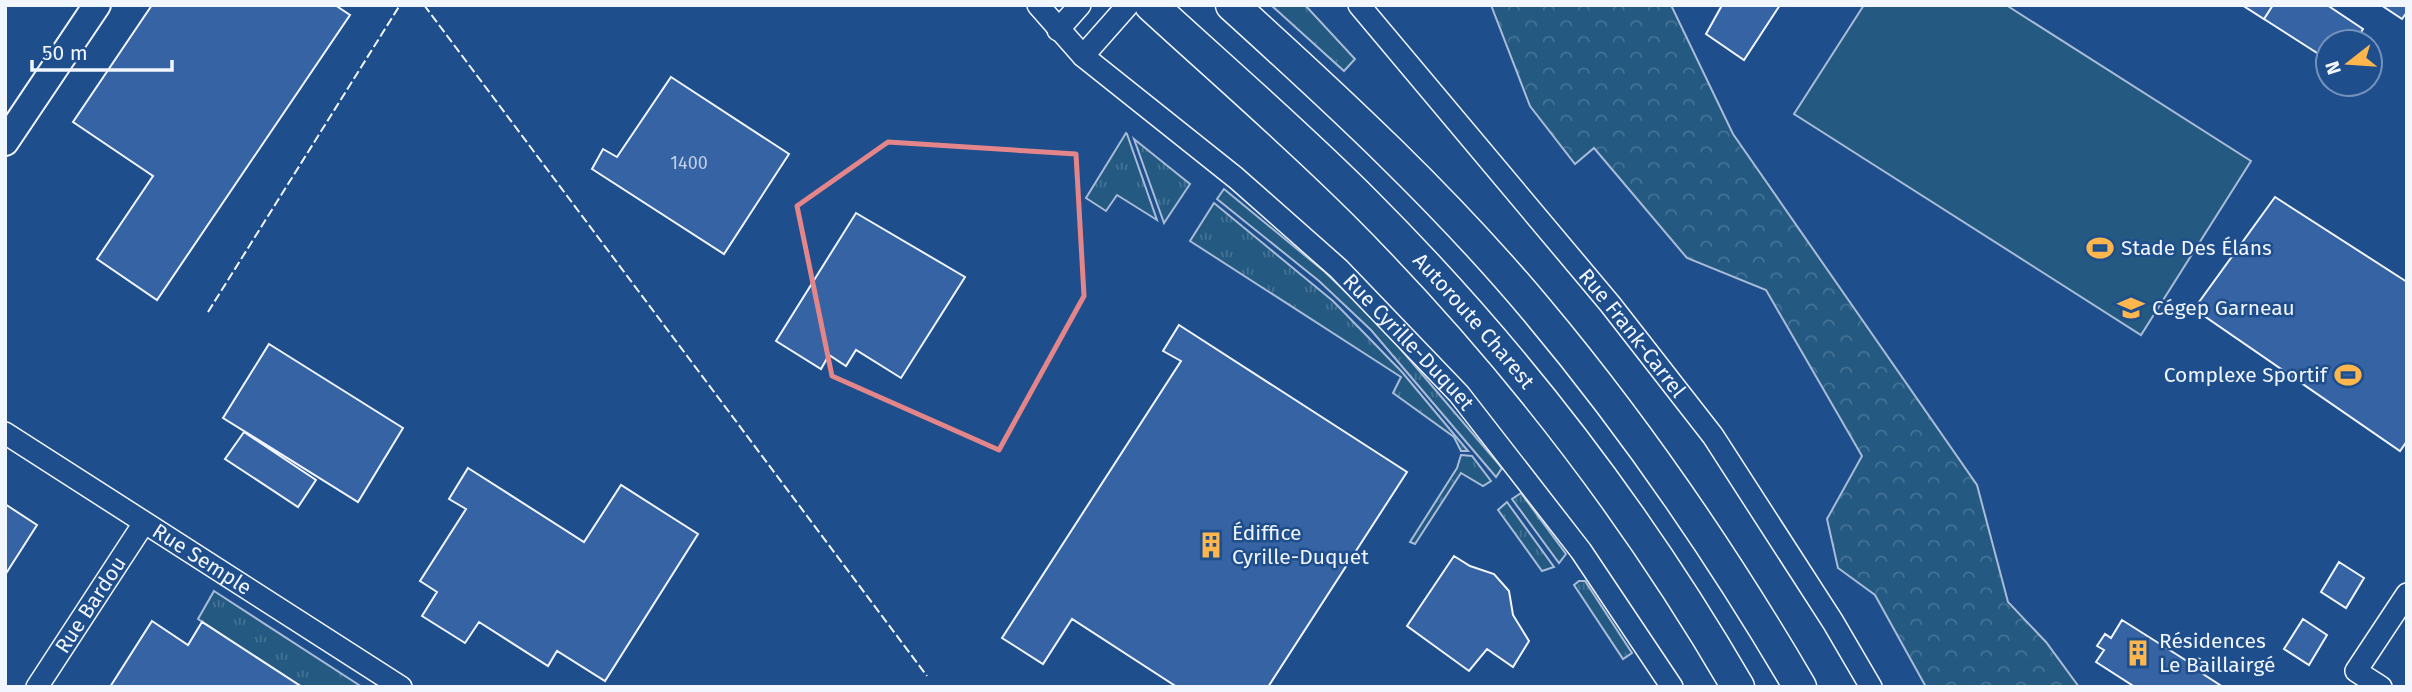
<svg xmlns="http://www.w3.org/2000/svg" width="2412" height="692" viewBox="0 0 2412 692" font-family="'Fira Sans',sans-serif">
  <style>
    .grass { fill: url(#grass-tufts); stroke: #a8bbd7; stroke-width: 2 }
    .forest { fill: url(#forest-crowns); stroke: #a8bbd7; stroke-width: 2 }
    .pitch { fill: #245a82; stroke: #a8bbd7; stroke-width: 2 }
    .building { fill: #3563a3; stroke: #f2f6ff; stroke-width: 2 }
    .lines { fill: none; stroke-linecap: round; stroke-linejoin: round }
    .minor-casing { stroke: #f2f6ff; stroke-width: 24 }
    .major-casing { stroke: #f2f6ff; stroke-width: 30 }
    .highway-casing { stroke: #f2f6ff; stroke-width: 35 }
    .minor { stroke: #1f4e8c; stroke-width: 21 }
    .major { stroke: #1f4e8c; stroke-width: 26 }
    .highway { stroke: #1f4e8c; stroke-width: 32 }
    .fence { stroke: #f2f6ff; stroke-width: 2; stroke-dasharray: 9 3.5; stroke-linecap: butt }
    .marked { fill: none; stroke: #e38589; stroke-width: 5; stroke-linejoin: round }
    .labels { text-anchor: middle; stroke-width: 5; stroke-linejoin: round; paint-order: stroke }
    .number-label { font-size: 18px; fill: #c3d1e8 }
    .poi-label { font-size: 21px; fill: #f2f6ff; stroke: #1f4e8c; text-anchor: start }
    .street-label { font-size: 21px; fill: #f2f6ff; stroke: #1f4e8c }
  </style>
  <defs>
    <pattern id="grass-tufts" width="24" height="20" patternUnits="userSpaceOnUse" patternTransform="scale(1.75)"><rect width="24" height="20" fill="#245a82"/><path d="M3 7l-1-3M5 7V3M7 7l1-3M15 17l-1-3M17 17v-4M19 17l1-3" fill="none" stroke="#447295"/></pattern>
    <pattern id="forest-crowns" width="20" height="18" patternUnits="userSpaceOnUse" patternTransform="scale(1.75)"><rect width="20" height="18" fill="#245a82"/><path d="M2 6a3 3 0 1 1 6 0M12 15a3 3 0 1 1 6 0" fill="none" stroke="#447295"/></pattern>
  </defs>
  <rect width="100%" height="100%" fill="#1f4e8c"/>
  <!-- grass -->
  <path class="grass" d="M 1271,5 L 1305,5 L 1355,59 L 1344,71 Z
    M 1126,133 L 1127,134 L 1157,220 L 1117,195 L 1106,211 L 1086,198 Z
    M 1134,139 L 1190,184 L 1164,223 Z
    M 1224,189 L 1325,272 L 1381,326 L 1502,468 L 1496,477 L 1371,330 L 1319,281 L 1217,199 Z
    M 1214,203 L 1333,301 L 1402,372 L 1468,451 L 1461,451 L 1454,437 L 1393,393 L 1401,377 L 1190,241 Z
    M 1461,455 L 1472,456 L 1491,481 L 1483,486 L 1461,473 L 1415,544 L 1410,542 L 1457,468 Z
    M 1521,493 L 1566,554 L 1559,563 L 1512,499 Z
    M 1507,502 L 1554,567 L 1542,571 L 1498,510 Z
    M 1579,581 L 1585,581 L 1632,653 L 1623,659 L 1574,585 Z
    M 214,591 L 362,687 L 302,687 L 198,619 Z"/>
  <!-- forest -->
  <path class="forest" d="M 1491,5 L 1671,5 L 1733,134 L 1977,485 L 2008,602 L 2046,642 L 2079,687 L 1926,687 L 1875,595 L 1838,568 L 1827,519 L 1862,456 L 1766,290 L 1687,258 L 1594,148 L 1575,164 L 1530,106 Z"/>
  <!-- pitch -->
  <path class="pitch" d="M 1864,5 L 2006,5 L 2251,161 L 2141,335 L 1794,114 Z"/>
  <!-- building -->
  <path class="building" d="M 152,5 L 335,5 L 350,15 L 157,300 L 97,259 L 153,176 L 73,122 Z
    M 1718,5 L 1780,5 L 1744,60 L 1706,34 L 1721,7 Z
    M 2242,5 L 2273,5 L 2264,19 Z
    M 2273,5 L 2327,5 L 2363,29 L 2355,42 L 2328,42 L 2328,60 L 2264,19 Z
    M 2381,5 L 2407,5 L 2407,12 L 2402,19 Z
    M 671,77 L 789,154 L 724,254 L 592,169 L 603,149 L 617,157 Z
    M 2275,197 L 2407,282 L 2407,441 L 2400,451 L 2194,309 Z
    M 856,213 L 965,277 L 901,378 L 856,350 L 846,366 L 829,355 L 821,369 L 776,341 Z
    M 1179,325 L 1407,472 L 1268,687 L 1177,687 L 1072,619 L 1043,664 L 1002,638 L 1181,361 L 1163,351 Z
    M 269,344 L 403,428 L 358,502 L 223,418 Z
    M 244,432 L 316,480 L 298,507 L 225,459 Z
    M 468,468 L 584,542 L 621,485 L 698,534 L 605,681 L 557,651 L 548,666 L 479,622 L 465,643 L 422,616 L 437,592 L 420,581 L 466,509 L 449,499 Z
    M 5,504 L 37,525 L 7,572 L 5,570 Z
    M 1454,556 L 1470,566 L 1494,574 L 1509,591 L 1513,615 L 1529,641 L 1513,667 L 1487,649 L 1469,671 L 1407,626 Z
    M 2339,562 L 2364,578 L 2346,608 L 2321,592 Z
    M 2303,619 L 2327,635 L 2309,665 L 2284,649 Z
    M 2122,620 L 2187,661 L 2190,657 L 2200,659 L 2204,666 L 2200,672 L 2223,687 L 2135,687 L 2096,662 L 2104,650 L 2097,646 L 2105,634 L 2111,638 Z
    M 152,621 L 188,645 L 202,622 L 302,687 L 110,687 Z"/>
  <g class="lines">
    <!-- minor casing -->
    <g class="minor-casing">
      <g id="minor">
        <path id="s1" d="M 1038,5 L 1083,56 L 1236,178 L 1339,269 L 1459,394 L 1581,551 L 1672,687"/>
        <path id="s2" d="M 1359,5 L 1610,304 L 1713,436 L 1833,622 L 1871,687"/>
        <path d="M 1058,30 L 1080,5"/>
        <path d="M 1083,56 L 1128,5"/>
        <path id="s3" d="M 5,433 L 401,687"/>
        <path id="s4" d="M 37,687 L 144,523"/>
        <path d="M 2381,687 L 2356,671 L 2407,594"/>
      </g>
    </g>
    <!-- major casing -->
    <g class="major-casing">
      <path id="major" d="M 5,142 L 97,5"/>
    </g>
    <!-- highway casing -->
    <g class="highway-casing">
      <g id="highway">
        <path id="s5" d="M 1151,5 C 1223,71 1296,134 1365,203 C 1509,347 1635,510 1738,687"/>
        <path d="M 1232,5 C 1338,101 1444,199 1536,309 C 1635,427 1722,554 1800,687"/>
      </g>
    </g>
    <!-- minor -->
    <use href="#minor" class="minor"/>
    <!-- major -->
    <use href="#major" class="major"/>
    <!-- highway -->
    <use href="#highway" class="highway"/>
    <!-- fence -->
    <path class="fence" d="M 424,5 L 927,676
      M 208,312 L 400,5"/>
  </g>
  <!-- marked area -->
  <path class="marked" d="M 888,142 L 1076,154 L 1084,296 L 999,450 L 832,376 L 797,206 Z"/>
  <!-- icons -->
  <defs>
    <g id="stadium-bare" transform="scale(2.1)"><path d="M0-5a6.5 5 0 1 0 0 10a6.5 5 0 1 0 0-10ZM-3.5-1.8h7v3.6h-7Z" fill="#ffb74d" stroke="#1f4e8c" stroke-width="2.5" paint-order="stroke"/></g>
    <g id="university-bare" transform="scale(2.1)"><path d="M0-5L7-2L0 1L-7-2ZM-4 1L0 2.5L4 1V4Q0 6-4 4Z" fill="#ffb74d" stroke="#1f4e8c" stroke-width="2.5" paint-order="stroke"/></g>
    <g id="building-bare" transform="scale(2.1)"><path d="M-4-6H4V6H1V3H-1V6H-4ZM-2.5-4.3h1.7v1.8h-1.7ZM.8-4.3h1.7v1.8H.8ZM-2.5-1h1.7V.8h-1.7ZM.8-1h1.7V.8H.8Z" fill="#ffb74d" stroke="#1f4e8c" stroke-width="2.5" paint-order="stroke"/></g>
  </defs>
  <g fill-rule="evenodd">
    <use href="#stadium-bare" x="2100" y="248"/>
    <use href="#university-bare" x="2131" y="308"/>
    <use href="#stadium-bare" x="2348" y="375"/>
    <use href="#building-bare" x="1211" y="545"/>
    <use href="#building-bare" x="2138" y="653"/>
  </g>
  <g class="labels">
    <!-- number labels -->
    <g class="number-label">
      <text x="689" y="169">1400</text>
    </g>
    <!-- poi labels -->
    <g class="poi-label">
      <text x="2121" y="255">Stade Des Élans</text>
      <text x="2152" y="315">Cégep Garneau</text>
      <text x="2327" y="382" text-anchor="end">Complexe Sportif</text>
      <text x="1232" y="540">Édiffice<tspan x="1232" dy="24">Cyrille-Duquet</tspan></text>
      <text x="2159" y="648">Résidences<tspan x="2159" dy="24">Le Baillairgé</tspan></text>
    </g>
    <!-- street labels -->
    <g class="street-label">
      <text dy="7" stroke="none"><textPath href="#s5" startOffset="452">Autoroute Charest</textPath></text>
      <text dy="7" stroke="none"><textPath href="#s2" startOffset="427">Rue Frank-Carrel</textPath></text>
      <text dy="7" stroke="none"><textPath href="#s1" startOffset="502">Rue Cyrille-Duquet</textPath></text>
      <text dy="7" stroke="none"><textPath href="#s3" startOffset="234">Rue Semple</textPath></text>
      <text dy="7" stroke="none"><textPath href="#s4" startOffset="98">Rue Bardou</textPath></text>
    </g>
  </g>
  <!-- border -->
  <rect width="2412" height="692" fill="none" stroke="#f2f6ff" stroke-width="14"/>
  <!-- north arrow -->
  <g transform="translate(2349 63) rotate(253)"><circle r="33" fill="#1f4e8c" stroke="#7391ba" stroke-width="2"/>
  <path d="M0-5L12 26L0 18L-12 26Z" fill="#ffb74d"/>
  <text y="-10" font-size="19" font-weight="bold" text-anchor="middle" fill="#f2f6ff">N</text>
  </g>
  <!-- scale -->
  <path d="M32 60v10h140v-10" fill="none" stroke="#f2f6ff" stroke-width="3.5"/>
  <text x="42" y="60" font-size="21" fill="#f2f6ff" stroke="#1f4e8c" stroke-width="5" paint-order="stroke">50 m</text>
</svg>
